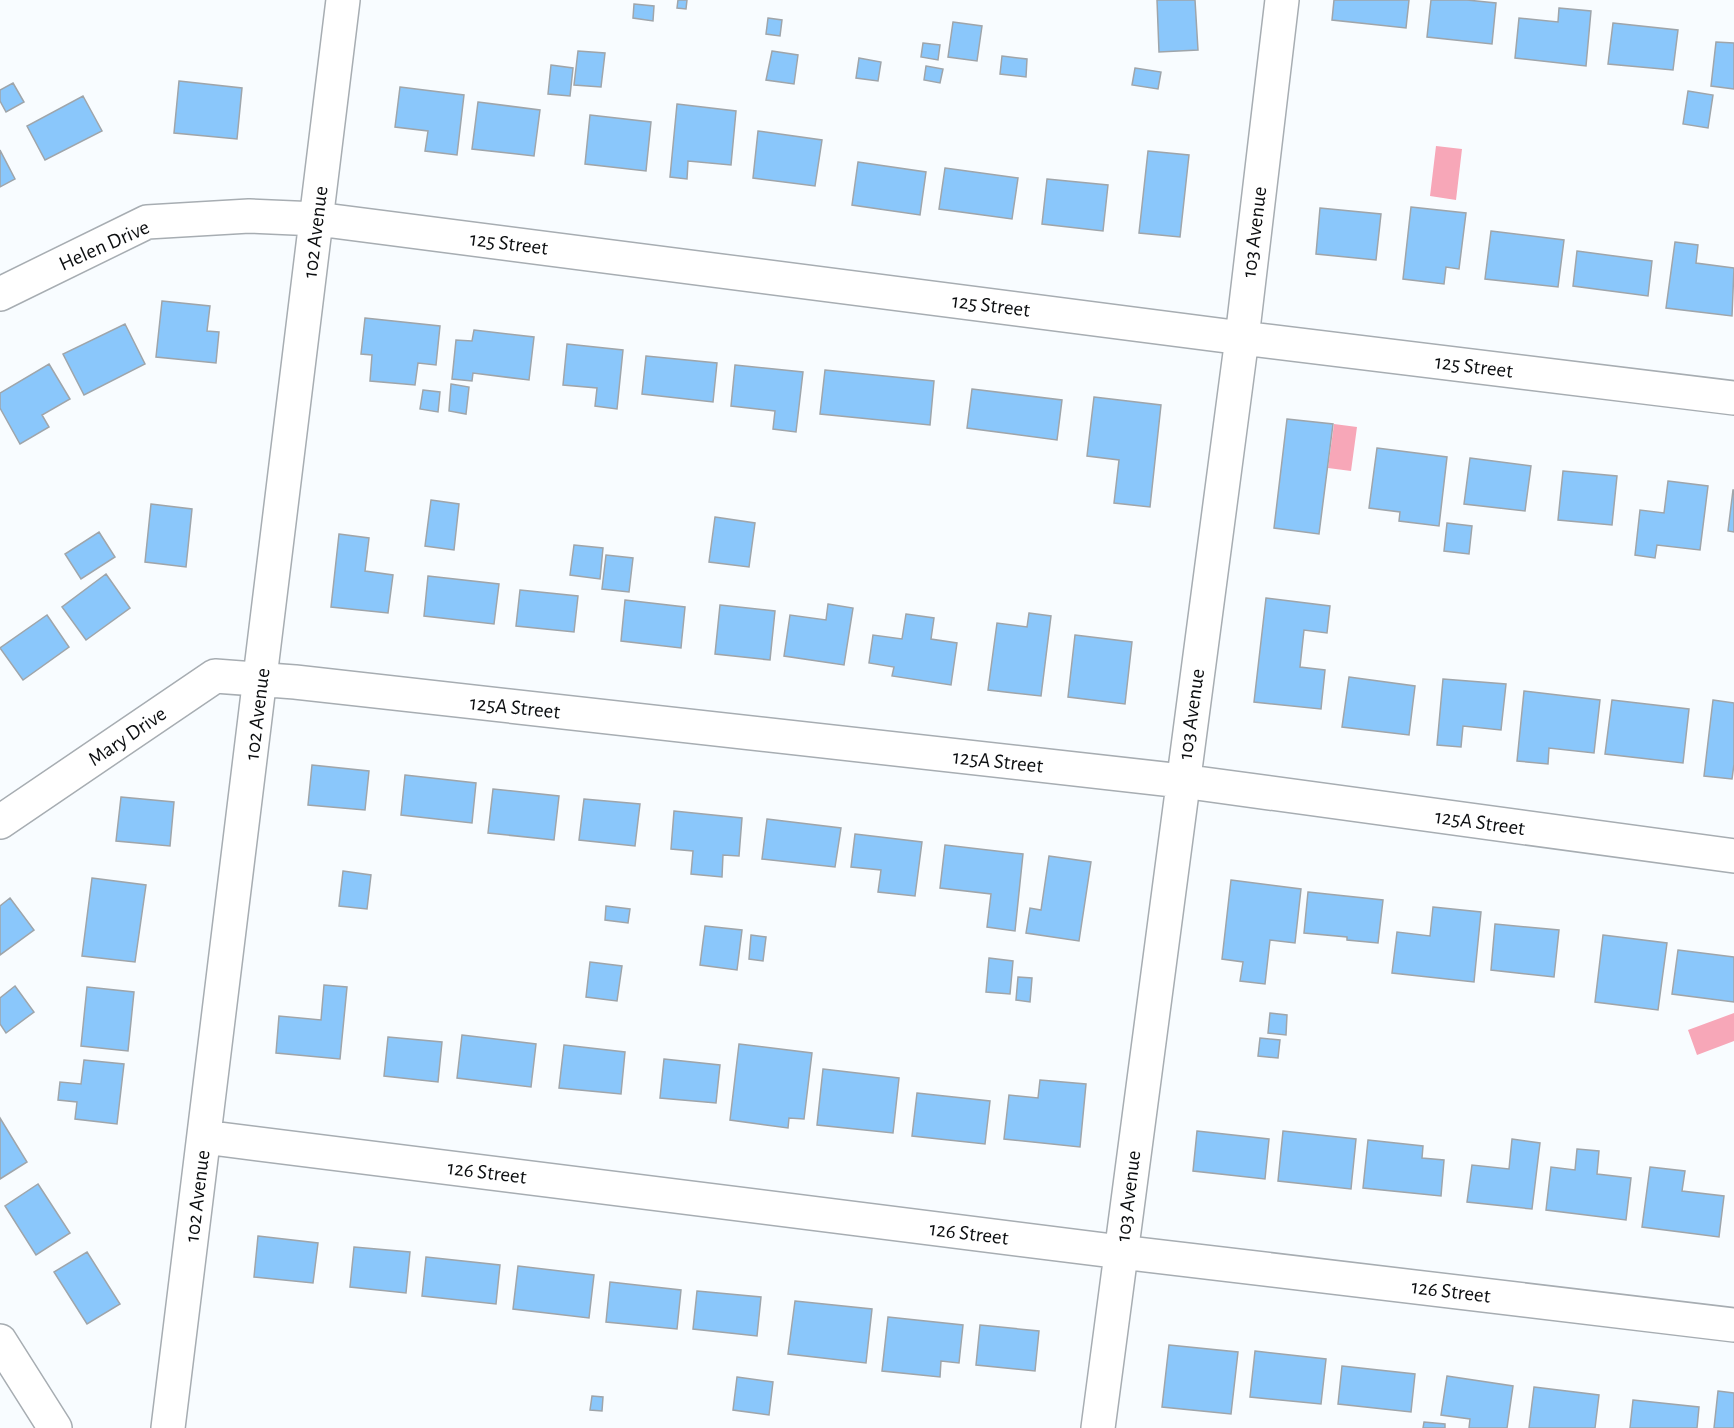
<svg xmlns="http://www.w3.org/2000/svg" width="1734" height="1428" viewBox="0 0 1734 1428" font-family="'Alegreya Sans',sans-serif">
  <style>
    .water { fill: #f7a7b8 }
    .building { fill: #8ac7fb; stroke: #9fa5aa; stroke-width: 1.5 }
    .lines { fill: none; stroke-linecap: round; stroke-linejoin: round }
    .minor-casing { stroke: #a7adb2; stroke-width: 36 }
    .minor { stroke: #fff; stroke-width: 33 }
    .labels { text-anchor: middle; stroke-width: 4.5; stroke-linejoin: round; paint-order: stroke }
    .street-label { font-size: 21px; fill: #0c0e10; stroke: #fff }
  </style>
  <rect width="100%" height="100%" fill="#f8fcff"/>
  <!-- water -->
  <path class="water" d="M 1436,146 L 1462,149 L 1456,200 L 1430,196 Z
    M 1334,424 L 1357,427 L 1351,471 L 1328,468 Z
    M 1734,1013 L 1734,1041 L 1697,1055 L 1688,1030 Z"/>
  <!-- building -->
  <path class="building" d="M 678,0 L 687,0 L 686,9 L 677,8 Z
    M 1157,0 L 1195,0 L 1198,50 L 1159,52 Z
    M 1334,0 L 1409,0 L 1406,28 L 1332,20 Z
    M 1431,0 L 1467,0 L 1496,3 L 1492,44 L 1427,37 Z
    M 634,4 L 654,6 L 653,21 L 633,18 Z
    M 1559,8 L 1591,11 L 1586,66 L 1515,58 L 1519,18 L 1558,22 Z
    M 768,18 L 782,20 L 780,36 L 766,34 Z
    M 953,22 L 982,26 L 977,61 L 948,57 Z
    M 1613,23 L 1678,30 L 1673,70 L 1608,64 Z
    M 1716,42 L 1734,43 L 1734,89 L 1711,86 Z
    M 923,43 L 940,45 L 938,60 L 921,57 Z
    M 578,51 L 605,53 L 601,87 L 574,85 Z
    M 772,51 L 798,55 L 794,84 L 766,80 Z
    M 1002,56 L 1027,59 L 1026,77 L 1000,74 Z
    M 859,58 L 881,62 L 878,81 L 856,78 Z
    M 551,65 L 573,68 L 570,96 L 548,94 Z
    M 926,66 L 943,69 L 940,83 L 924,80 Z
    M 1135,68 L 1161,72 L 1158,89 L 1132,85 Z
    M 179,81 L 242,88 L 237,139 L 174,133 Z
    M 13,83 L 24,102 L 6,112 L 0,101 L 0,90 Z
    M 400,87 L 464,95 L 457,155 L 425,151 L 428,131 L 395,127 Z
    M 1688,91 L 1713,95 L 1708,128 L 1683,124 Z
    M 83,96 L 102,131 L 45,160 L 27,126 Z
    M 478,102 L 540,110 L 534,156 L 472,149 Z
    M 677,104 L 736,111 L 731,165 L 688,161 L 687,179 L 670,177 Z
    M 590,115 L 651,122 L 646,171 L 585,164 Z
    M 758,131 L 822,140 L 815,186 L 753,178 Z
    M 0,150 L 15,179 L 0,187 Z
    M 1148,151 L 1189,155 L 1180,237 L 1139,233 Z
    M 858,162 L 926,172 L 920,215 L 852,205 Z
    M 945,168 L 1018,178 L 1012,219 L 939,209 Z
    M 1047,179 L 1108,185 L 1103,231 L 1042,224 Z
    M 1411,207 L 1466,213 L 1459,269 L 1446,267 L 1444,284 L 1403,279 Z
    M 1320,208 L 1381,214 L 1376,260 L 1316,254 Z
    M 1491,231 L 1564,240 L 1558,287 L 1485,279 Z
    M 1675,242 L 1698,245 L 1696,263 L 1734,268 L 1732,316 L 1666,308 Z
    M 1577,251 L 1652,261 L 1648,296 L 1573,286 Z
    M 162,301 L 210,306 L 207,331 L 219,332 L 216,363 L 156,357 Z
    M 365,318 L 440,326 L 436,365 L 418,363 L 415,385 L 370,381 L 372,355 L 361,354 Z
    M 125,324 L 145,364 L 84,395 L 63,354 Z
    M 474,330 L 534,337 L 529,380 L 473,373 L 472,381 L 452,379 L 456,340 L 472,341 Z
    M 567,344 L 623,350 L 617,409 L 595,406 L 597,388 L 563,385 Z
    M 646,356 L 717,363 L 713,402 L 642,394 Z
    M 49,364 L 70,399 L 42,415 L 49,427 L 20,444 L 0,408 L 0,393 Z
    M 735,365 L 803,372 L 796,432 L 773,429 L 775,411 L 731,406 Z
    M 825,370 L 934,381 L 930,425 L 820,414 Z
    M 451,384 L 469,387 L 466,414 L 449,411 Z
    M 972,389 L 1062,400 L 1057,440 L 967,428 Z
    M 423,390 L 440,392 L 438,412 L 420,409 Z
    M 1094,397 L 1161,405 L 1150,507 L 1114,503 L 1119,460 L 1087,456 Z
    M 1287,419 L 1333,424 L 1319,534 L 1274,528 Z
    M 1377,448 L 1447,457 L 1439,526 L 1399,521 L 1400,512 L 1369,508 Z
    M 1470,458 L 1531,466 L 1525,511 L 1464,504 Z
    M 1563,471 L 1617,476 L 1612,525 L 1558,520 Z
    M 1668,481 L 1708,486 L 1700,550 L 1657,545 L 1655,558 L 1635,555 L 1640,510 L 1664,513 Z
    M 1733,490 L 1734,490 L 1734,532 L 1728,531 Z
    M 431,500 L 459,504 L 454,550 L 425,546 Z
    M 151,504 L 192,509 L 186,567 L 145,562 Z
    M 715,517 L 755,523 L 749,567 L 709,562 Z
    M 1447,523 L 1472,526 L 1469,554 L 1444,551 Z
    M 99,532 L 115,557 L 81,579 L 65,554 Z
    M 339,534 L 369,538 L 365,571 L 393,575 L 388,613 L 331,607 Z
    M 574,545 L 603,548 L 600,579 L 570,575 Z
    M 606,555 L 633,558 L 629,592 L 602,589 Z
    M 106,574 L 130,608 L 86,640 L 62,607 Z
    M 428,576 L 499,584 L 494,624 L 424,616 Z
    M 520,590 L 578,596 L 574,632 L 516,626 Z
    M 1266,598 L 1330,606 L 1327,633 L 1304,630 L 1300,667 L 1325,670 L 1321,709 L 1254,702 Z
    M 625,600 L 685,607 L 681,648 L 621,641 Z
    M 828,604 L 853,608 L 844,665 L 784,656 L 790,615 L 826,620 Z
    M 720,605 L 775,611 L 770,660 L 715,654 Z
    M 1029,613 L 1051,616 L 1041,696 L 988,690 L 997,623 L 1027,627 Z
    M 906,614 L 934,618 L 931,639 L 957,643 L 951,685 L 892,676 L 894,667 L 869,663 L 873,635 L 902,639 Z
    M 47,615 L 69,647 L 23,680 L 0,648 Z
    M 1075,635 L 1132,642 L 1125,704 L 1068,697 Z
    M 1349,677 L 1415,686 L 1409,735 L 1342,727 Z
    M 1443,679 L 1506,684 L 1501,730 L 1463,726 L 1461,747 L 1437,745 Z
    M 1524,691 L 1600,700 L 1594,753 L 1549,748 L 1548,764 L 1517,761 Z
    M 1612,700 L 1689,709 L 1683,763 L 1605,754 Z
    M 1713,700 L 1734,703 L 1734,764 L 1732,779 L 1704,776 Z
    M 312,765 L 369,771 L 365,810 L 308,805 Z
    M 405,775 L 476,783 L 472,823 L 401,815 Z
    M 493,789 L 559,796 L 554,840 L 488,833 Z
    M 121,797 L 174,802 L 170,846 L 116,841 Z
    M 584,799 L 640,804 L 635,846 L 579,840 Z
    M 674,811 L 742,818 L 739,856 L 723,855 L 722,877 L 691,874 L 693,851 L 671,849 Z
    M 767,819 L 841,828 L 835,867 L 762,859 Z
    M 855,834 L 922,842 L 915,896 L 878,892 L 881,870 L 851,867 Z
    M 945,845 L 1023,854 L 1015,931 L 987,927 L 991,894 L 940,888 Z
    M 1049,856 L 1091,862 L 1079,941 L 1026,933 L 1030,908 L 1041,910 Z
    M 343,871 L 371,875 L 367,909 L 339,906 Z
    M 92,878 L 146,885 L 135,962 L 82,956 Z
    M 1231,880 L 1301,889 L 1295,943 L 1270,940 L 1265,984 L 1240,981 L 1243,962 L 1222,959 Z
    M 1308,892 L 1383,900 L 1378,943 L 1347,940 L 1347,937 L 1304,933 Z
    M 10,898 L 34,930 L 0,955 L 0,906 Z
    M 606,906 L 630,909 L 628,923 L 605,920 Z
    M 1433,907 L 1481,912 L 1474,982 L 1392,973 L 1397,932 L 1430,936 Z
    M 1495,924 L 1559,930 L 1554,977 L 1491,970 Z
    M 705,926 L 742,930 L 737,970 L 700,965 Z
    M 751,935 L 766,937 L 763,961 L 749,959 Z
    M 1603,935 L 1667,943 L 1658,1010 L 1595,1002 Z
    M 1678,950 L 1734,957 L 1734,1002 L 1672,994 Z
    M 989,958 L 1013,961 L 1010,994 L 986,992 Z
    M 590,962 L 622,966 L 617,1001 L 586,997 Z
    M 1018,977 L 1032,978 L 1030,1002 L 1016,1000 Z
    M 324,985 L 347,987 L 340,1059 L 276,1053 L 279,1016 L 321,1020 Z
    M 15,986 L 34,1012 L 6,1033 L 0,1024 L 0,998 Z
    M 87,987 L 134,992 L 128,1051 L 81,1046 Z
    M 1270,1013 L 1287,1015 L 1286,1035 L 1268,1033 Z
    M 462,1035 L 536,1044 L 531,1087 L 457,1078 Z
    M 388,1037 L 442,1042 L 438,1082 L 384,1076 Z
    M 1260,1038 L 1280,1040 L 1278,1058 L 1258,1056 Z
    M 739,1044 L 812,1053 L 804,1119 L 789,1118 L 788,1128 L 730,1120 Z
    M 564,1045 L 625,1052 L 621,1094 L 559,1088 Z
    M 664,1059 L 720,1065 L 716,1103 L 660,1098 Z
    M 84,1060 L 124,1064 L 117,1124 L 75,1119 L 77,1102 L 58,1100 L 60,1082 L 81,1084 Z
    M 823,1069 L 899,1078 L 893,1133 L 817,1125 Z
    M 1040,1080 L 1086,1084 L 1080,1147 L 1004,1139 L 1009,1095 L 1038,1098 Z
    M 917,1093 L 990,1101 L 985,1144 L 912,1136 Z
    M 0,1118 L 27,1162 L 0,1179 Z
    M 1197,1131 L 1269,1139 L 1265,1179 L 1193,1171 Z
    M 1283,1131 L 1356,1139 L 1351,1189 L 1278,1181 Z
    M 1512,1139 L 1540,1143 L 1532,1209 L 1467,1202 L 1472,1165 L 1509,1169 Z
    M 1368,1140 L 1423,1146 L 1422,1158 L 1444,1160 L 1441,1196 L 1363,1188 Z
    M 1577,1149 L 1599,1151 L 1597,1174 L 1631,1178 L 1626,1220 L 1546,1210 L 1551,1167 L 1575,1170 Z
    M 1650,1167 L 1685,1171 L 1682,1191 L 1724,1196 L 1719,1237 L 1642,1227 Z
    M 38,1184 L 70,1233 L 36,1255 L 5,1206 Z
    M 258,1236 L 318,1243 L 313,1283 L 254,1277 Z
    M 354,1247 L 410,1252 L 406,1293 L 350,1287 Z
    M 87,1252 L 120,1304 L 87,1324 L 54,1272 Z
    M 426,1257 L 500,1265 L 496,1304 L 422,1296 Z
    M 518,1266 L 594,1275 L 589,1318 L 513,1309 Z
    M 610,1282 L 681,1290 L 677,1329 L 606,1322 Z
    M 697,1291 L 761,1297 L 757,1336 L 693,1329 Z
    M 795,1301 L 872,1309 L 866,1363 L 788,1354 Z
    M 888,1317 L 963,1325 L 959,1363 L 941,1361 L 940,1377 L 882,1371 Z
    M 980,1325 L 1039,1331 L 1035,1371 L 976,1365 Z
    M 1169,1345 L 1238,1352 L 1231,1414 L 1162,1407 Z
    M 1255,1351 L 1326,1359 L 1321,1404 L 1250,1397 Z
    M 1342,1366 L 1415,1374 L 1411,1412 L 1338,1404 Z
    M 1447,1376 L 1513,1386 L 1507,1428 L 1469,1428 L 1470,1419 L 1441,1415 Z
    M 737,1377 L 773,1382 L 769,1415 L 733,1410 Z
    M 1534,1387 L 1599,1395 L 1595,1428 L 1529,1428 Z
    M 1718,1391 L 1734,1393 L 1734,1428 L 1714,1428 Z
    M 592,1396 L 603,1397 L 602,1411 L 590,1410 Z
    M 1633,1400 L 1699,1407 L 1697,1428 L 1630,1428 Z
    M 1424,1422 L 1445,1424 L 1445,1428 L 1423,1428 Z"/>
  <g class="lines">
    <!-- minor casing -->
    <g class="minor-casing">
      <path id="minor" d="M 0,294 L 147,222 L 249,216 L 317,219 L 1242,338 L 1734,398
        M 0,822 L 215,676 L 295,682 L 1182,781 L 1734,856
        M 204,1137 L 1121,1252 L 1734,1325
        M 0,1341 L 55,1428
        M 168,1428 L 343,0
        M 1098,1428 L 1242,338 L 1282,0"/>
    </g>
    <!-- minor -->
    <use href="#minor" class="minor"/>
  </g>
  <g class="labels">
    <!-- street labels -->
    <g class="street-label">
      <text transform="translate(315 232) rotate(-83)" y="7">102 Avenue</text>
      <text transform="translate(1254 232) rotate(-83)" y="7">103 Avenue</text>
      <text transform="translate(509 243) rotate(7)" y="7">125 Street</text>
      <text transform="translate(104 245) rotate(-24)" y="7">Helen Drive</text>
      <text transform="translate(991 305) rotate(7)" y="7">125 Street</text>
      <text transform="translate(1474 366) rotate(7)" y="7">125 Street</text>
      <text transform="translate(515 707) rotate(6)" y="7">125A Street</text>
      <text transform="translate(257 714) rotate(-83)" y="7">102 Avenue</text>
      <text transform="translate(1191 714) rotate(-82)" y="7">103 Avenue</text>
      <text transform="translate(127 736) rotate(-34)" y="7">Mary Drive</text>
      <text transform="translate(998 761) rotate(6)" y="7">125A Street</text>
      <text transform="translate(1480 822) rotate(8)" y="7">125A Street</text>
      <text transform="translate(487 1172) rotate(7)" y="7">126 Street</text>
      <text transform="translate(197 1196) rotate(-83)" y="7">102 Avenue</text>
      <text transform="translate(1128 1196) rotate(-83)" y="7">103 Avenue</text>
      <text transform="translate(969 1233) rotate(7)" y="7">126 Street</text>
      <text transform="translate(1451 1291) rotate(7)" y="7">126 Street</text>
    </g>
  </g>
</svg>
